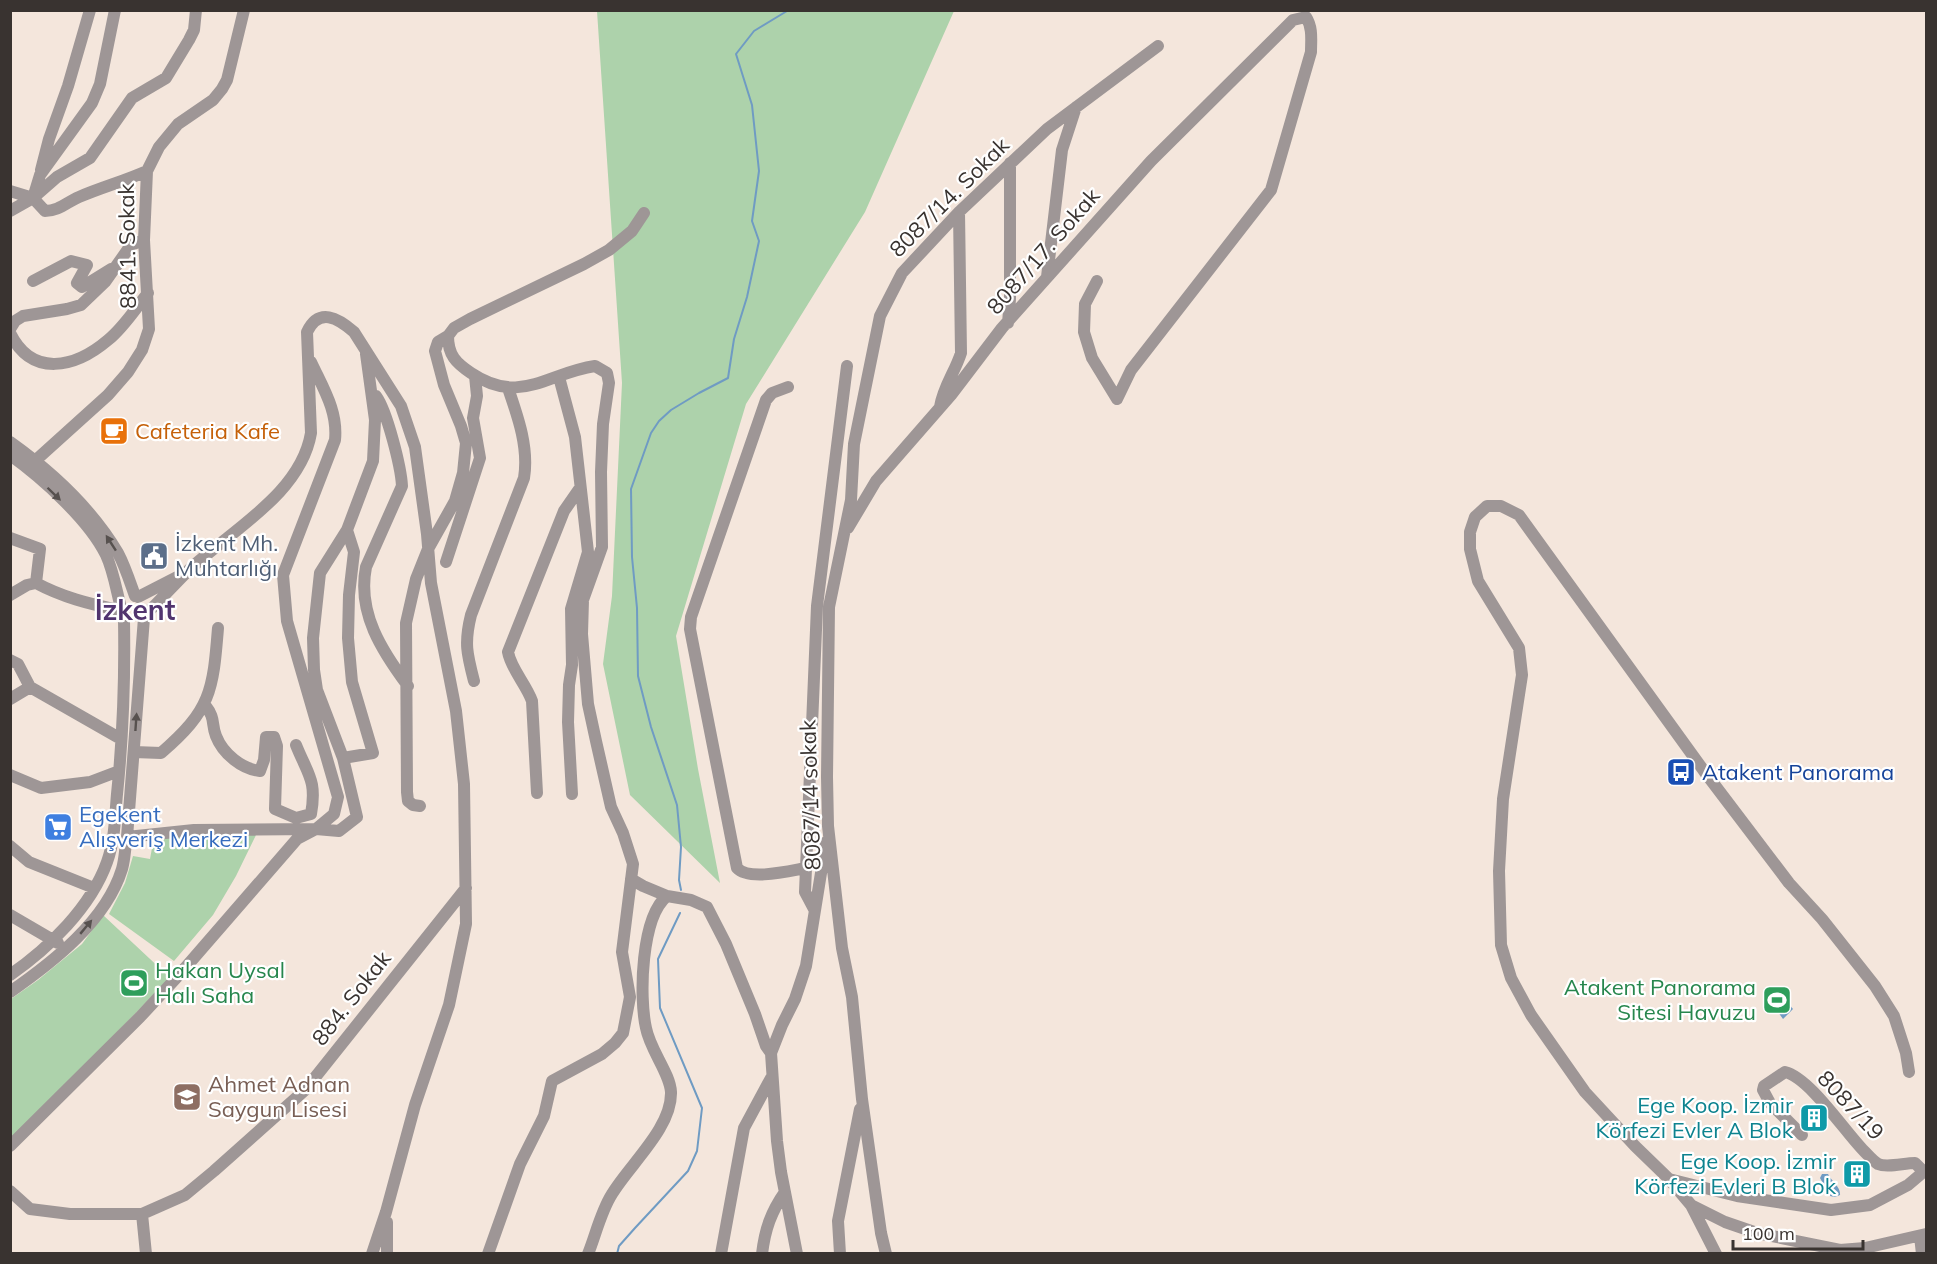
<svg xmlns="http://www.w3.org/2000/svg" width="1937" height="1264" viewBox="0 0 1937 1264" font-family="Mulish,sans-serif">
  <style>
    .green { fill: #add2ab }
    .water { fill: #6f9bc3 }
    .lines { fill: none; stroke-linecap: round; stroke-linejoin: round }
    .stream { stroke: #6f9bc3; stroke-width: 2 }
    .minor { stroke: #9e9696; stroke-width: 12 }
    .oneway { fill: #57514f }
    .labels { text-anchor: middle; stroke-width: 4.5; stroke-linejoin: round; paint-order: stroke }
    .street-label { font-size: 22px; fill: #393330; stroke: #fff }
    .food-label { font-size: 22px; fill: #c56008; stroke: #fff; text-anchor: start }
    .service-label { font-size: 22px; fill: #4e5e75; stroke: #fff; text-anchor: start }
    .transit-label { font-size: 22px; fill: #164399; stroke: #fff; text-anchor: start }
    .shop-label { font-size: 22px; fill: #366cbe; stroke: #fff; text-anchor: start }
    .leisure-label { font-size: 22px; fill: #27864d; stroke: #fff; text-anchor: start }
    .education-label { font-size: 22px; fill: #785e54; stroke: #fff; text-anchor: start }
    .culture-label { font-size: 22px; fill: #0d838f; stroke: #fff; text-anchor: end }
    .district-label { font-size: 28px; font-weight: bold; fill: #51346f; stroke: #fff }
  </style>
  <rect width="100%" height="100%" fill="#f4e6dc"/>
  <!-- green -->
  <path class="green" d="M 597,11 L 954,11 L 865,212 L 746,404 L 676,636 L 698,769 L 720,883 L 630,795 L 603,664 L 612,596 L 622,383 Z
    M 257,833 L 236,876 L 213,915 L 174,961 L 109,914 L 125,883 L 133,856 L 150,859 L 154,837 Z
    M 103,915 L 165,973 L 169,979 L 11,1140 L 11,999 L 38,980 L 82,944 Z"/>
  <!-- water -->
  <path class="water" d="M 1775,987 L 1793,1009 L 1783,1019 L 1766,995 Z
    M 1822,1174 L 1828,1174 C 1831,1181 1841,1187 1840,1195 L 1835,1197 L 1830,1196 L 1820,1178 Z"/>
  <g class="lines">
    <!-- stream -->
    <path class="stream" d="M 681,890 L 679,880 L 681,847 L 677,805 L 651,727 L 638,676 L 637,608 L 632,557 L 631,489 L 651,433 L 659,421 L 671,410 L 699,393 L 728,378 L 734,339 L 747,297 L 759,241 L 752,221 L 759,171 L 752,105 L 736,54 L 754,31 L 787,11 L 793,10
      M 617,1254 L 619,1246 L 635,1228 L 688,1171 L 697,1151 L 702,1108 L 660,1008 L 658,959 L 680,913"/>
    <!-- minor -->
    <path class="minor" d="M 115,10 L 100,84 L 92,103 L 40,175 L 33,198 L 45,211 C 59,211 67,202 79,197 C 102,187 125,181 147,171
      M 41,170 L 49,139 L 68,86 L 90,10
      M 10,191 L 33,198
      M 10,211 L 33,198 L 57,177 L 90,158 L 132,98 L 166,78 L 189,40 L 194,30 L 196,10
      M 1047,277 L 1062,150 L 1076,107
      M 33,281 L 71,261 L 87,265 L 77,283 L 82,287 L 111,269
      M 1097,281 L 1085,304 L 1084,332 L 1092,358 L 1117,399
      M 1008,323 L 1010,299 L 1010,163
      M 10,329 L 15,321 L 23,316 L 67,309 L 81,305 L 105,282 L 131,245 L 144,240
      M 10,333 C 32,378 75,368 108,340 C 124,327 135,309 148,293
      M 559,377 L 575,437 L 588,552 L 571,609 L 572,665 L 569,685 L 568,722 L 572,794
      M 788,387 L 772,393 L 766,400 L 691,617 L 690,629 L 737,868 C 749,881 789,871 806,868
      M 376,396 C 387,411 401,467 402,486 L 366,567 C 357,613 382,651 408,686
      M 940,407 C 943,387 955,372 961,353 L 959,212
      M 10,442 C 52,472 92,509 118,553 C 125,566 130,582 135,596
      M 10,455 C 42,478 89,520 106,555 C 113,570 116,588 120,604
      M 29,469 L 36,460 L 108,395 L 128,372 L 142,350 L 149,329 L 144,240 L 147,171 L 159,147 L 178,124 L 213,100 L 222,89 L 227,80 L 244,10
      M 848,528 L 876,481 L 951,395 L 1002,328 L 1151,161 L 1293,20 L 1306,17 C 1313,28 1311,40 1311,52 L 1271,190 L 1131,370 L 1117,399
      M 10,538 L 40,549 L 36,583
      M 446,562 L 480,458 L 473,418 L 477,396 L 475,376
      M 10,595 L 27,585 L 36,583 C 62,597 89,604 119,610
      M 138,597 L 177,577
      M 145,615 C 161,600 175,583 191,568 C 232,530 301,493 311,433 L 307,332 C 319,307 338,318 354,332 L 401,406 L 415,447 L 427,534 L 431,583 L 456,711 L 464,784 L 466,924 L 449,1005 L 415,1105 L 386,1212 L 372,1254
      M 10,660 L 18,664 L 30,687 L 121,739
      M 474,681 C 467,654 464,643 471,615 L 524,478 C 529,448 518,417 508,388
      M 10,699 L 30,687
      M 205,705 C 216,719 211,723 216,736 C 223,754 242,769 260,771 L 264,760 L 266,737 L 274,737 L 277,746 L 275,809 L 296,818 L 311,814 C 317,780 308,775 296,745
      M 134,752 L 161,753 C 211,710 213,691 218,628
      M 343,758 L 373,753 L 352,682 L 348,638 L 349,595 L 354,552 L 347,530
      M 10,775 L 41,788 L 90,782 L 119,771
      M 537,793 L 532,701 C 526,684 511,669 508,652 L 564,511 L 580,488
      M 420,806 L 413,805 L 408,801 L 407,792 L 406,623 L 416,579 L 428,549 L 455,501 L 463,473 L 466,443 L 461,426 L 444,385 L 435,351 L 438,342 L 448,336
      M 127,837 L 194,830 L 316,829 L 334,814 L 338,797 L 287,621 L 283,575 L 335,440 C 338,411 323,388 311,362
      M 10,846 L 29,862 L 94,888
      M 631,879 L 643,886 L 667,896
      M 814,909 L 805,892 L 817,606 L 847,366
      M 10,915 L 58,943
      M 10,975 C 49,948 91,907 107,862 C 115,840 115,816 117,794 C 123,736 125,678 124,620
      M 10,992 C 53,962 106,921 122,869 C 125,859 125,847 127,837 L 144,618
      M 10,1146 L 140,1017 L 179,975 L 297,839 L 316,829 L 339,831 L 357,817 L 343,758 L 317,690 L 314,670 L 313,638 L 320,573 L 347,530 L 373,461 L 375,420 L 366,354
      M 1669,1179 L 1737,1196 L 1831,1210 L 1870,1205 L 1908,1185 L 1921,1174 L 1921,1169 L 1915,1163 C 1904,1163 1887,1168 1878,1164 C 1873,1161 1868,1155 1864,1151 C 1845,1132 1810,1078 1785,1072 L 1764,1086 L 1763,1090 L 1770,1103 L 1802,1135
      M 10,1191 L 30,1209 L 70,1214 L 142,1214 L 185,1195 L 214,1171 L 305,1090 L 466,888
      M 1691,1205 L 1725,1222 L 1757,1233 L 1840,1250 L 1865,1248 L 1926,1234
      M 142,1214 L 146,1254
      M 387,1222 L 387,1254
      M 1920,1236 L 1922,1254
      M 488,1254 L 520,1164 L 544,1116 L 552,1081 L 602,1054 L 615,1043 L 623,1033 L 630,997 L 622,952 L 633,864 L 623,833 L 611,807 L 596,741 L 588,704 L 582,634 L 583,600 L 602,547 L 601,472 L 603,424 L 609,383 L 607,373 L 595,366 C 547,373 520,406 471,373 C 456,363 448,355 448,336 L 454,328 L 470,319 L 584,264 L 609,250 L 632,231 L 644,213
      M 588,1254 C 596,1234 601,1211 612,1194 C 630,1164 672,1128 671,1092 C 670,1073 650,1050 646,1028 C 639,997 641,917 667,896 L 691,900 L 707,907 L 726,944 L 755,1014 L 766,1046 L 771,1053
      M 721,1254 L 744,1128 L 771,1078
      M 762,1254 C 765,1229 771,1212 785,1192
      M 797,1254 L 781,1172 L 777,1141 L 771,1053 L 782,1025 L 795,999 L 806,966 L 826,842
      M 840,1254 L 838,1221 L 860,1109
      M 886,1254 L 881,1233 L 862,1099 L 852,997 L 842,948 L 828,826 L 827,777 L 829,607 L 851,500 L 854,444 L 880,316 L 902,273 L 959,212 L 1047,129 L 1158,46
      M 1716,1254 L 1691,1205 L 1669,1179 L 1635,1146 L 1585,1092 L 1531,1015 L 1511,978 L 1501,945 L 1499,871 L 1503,799 L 1522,675 L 1519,648 L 1478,581 L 1470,549 L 1470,532 L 1475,517 L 1487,506 L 1501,506 L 1519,515 L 1704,771 L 1789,883 L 1822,919 L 1875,986 L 1894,1016 L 1906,1053 L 1909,1072"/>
  </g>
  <!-- one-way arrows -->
  <defs><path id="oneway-solid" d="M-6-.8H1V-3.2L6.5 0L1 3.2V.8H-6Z" transform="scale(1.5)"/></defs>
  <g class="oneway">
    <use href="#oneway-solid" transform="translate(54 494) rotate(44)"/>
    <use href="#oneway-solid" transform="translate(111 543) rotate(-123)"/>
    <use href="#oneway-solid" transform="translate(136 722) rotate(-86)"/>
    <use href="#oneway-solid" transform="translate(86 927) rotate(-50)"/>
  </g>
  <!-- icons -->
  <defs>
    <g id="cafe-square" transform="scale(1.5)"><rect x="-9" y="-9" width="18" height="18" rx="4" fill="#e8710a" stroke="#fff"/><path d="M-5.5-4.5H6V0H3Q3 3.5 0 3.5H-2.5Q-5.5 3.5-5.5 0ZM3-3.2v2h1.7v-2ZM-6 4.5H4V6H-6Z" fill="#fff"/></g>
    <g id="civic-square" transform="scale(1.5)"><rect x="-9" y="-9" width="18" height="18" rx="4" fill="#5c6f8a" stroke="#fff"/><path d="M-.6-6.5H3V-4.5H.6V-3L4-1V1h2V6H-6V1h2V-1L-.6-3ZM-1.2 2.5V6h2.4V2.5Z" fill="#fff"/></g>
    <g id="bus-square" transform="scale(1.5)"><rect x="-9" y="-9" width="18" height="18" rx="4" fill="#1a4fb4" stroke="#fff"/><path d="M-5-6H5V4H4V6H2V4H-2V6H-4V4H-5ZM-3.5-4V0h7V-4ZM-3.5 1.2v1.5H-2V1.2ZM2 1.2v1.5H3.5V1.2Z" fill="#fff"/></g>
    <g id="supermarket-square" transform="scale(1.5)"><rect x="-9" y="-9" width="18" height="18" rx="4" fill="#3f7fe0" stroke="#fff"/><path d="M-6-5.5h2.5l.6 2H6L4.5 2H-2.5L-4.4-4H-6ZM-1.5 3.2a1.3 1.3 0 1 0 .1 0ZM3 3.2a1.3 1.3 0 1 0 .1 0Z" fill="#fff"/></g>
    <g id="stadium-square" transform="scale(1.5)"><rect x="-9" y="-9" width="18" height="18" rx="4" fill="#2e9e5b" stroke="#fff"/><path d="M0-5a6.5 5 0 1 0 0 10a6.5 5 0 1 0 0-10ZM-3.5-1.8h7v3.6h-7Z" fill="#fff"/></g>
    <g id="school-square" transform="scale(1.5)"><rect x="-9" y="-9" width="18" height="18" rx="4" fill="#8d6e63" stroke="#fff"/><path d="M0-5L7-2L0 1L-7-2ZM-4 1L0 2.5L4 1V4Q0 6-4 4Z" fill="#fff"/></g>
    <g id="building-square" transform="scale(1.5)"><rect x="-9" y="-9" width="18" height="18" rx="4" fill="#0f9aa8" stroke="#fff"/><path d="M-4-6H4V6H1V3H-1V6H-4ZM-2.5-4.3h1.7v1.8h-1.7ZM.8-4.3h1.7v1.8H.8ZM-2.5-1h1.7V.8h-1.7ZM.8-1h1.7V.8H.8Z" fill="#fff"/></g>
  </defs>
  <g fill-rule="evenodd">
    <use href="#cafe-square" x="114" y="431"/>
    <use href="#civic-square" x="154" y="556"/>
    <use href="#bus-square" x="1681" y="772"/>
    <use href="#supermarket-square" x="58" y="827"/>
    <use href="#stadium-square" x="134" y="983"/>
    <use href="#stadium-square" x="1777" y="1000"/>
    <use href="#school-square" x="187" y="1097"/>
    <use href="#building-square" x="1814" y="1118"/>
    <use href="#building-square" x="1857" y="1174"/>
  </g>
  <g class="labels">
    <!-- street labels -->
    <g class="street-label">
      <text transform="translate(949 197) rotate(-45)" y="8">8087/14. Sokak</text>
      <text transform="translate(127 246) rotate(-91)" y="8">8841. Sokak</text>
      <text transform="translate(1043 251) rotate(-49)" y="8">8087/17. Sokak</text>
      <text transform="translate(810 795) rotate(-92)" y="8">8087/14 sokak</text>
      <text transform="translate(351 998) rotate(-52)" y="8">884. Sokak</text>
      <text transform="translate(1851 1105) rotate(47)" y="8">8087/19</text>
    </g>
    <!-- food labels -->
    <g class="food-label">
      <text x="135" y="439">Cafeteria Kafe</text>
    </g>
    <!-- service labels -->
    <g class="service-label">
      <text x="175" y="551">İzkent Mh.<tspan x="175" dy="25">Muhtarlığı</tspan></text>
    </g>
    <!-- transit labels -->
    <g class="transit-label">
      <text x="1702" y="780">Atakent Panorama</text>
    </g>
    <!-- shop labels -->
    <g class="shop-label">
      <text x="79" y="822">Egekent<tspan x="79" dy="25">Alışveriş Merkezi</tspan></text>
    </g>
    <!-- leisure labels -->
    <g class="leisure-label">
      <text x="155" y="978">Hakan Uysal<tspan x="155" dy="25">Halı Saha</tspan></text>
      <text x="1756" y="995" text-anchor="end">Atakent Panorama<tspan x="1756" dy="25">Sitesi Havuzu</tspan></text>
    </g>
    <!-- education labels -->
    <g class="education-label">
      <text x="208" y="1092">Ahmet Adnan<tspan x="208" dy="25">Saygun Lisesi</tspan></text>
    </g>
    <!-- culture labels -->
    <g class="culture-label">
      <text x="1793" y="1113">Ege Koop. İzmir<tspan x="1793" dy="25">Körfezi Evler A Blok</tspan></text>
      <text x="1836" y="1169">Ege Koop. İzmir<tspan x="1836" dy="25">Körfezi Evleri B Blok</tspan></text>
    </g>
    <!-- district labels -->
    <g class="district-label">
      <text x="135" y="620">İzkent</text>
    </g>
  </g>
  <!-- border -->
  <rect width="1937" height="1264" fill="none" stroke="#393330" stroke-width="24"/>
  <!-- scale -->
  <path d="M1733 1240v9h130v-9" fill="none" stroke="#393330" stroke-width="3"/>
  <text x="1742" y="1240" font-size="18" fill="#393330" stroke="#ffffff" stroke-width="4.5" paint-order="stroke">100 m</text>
</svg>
